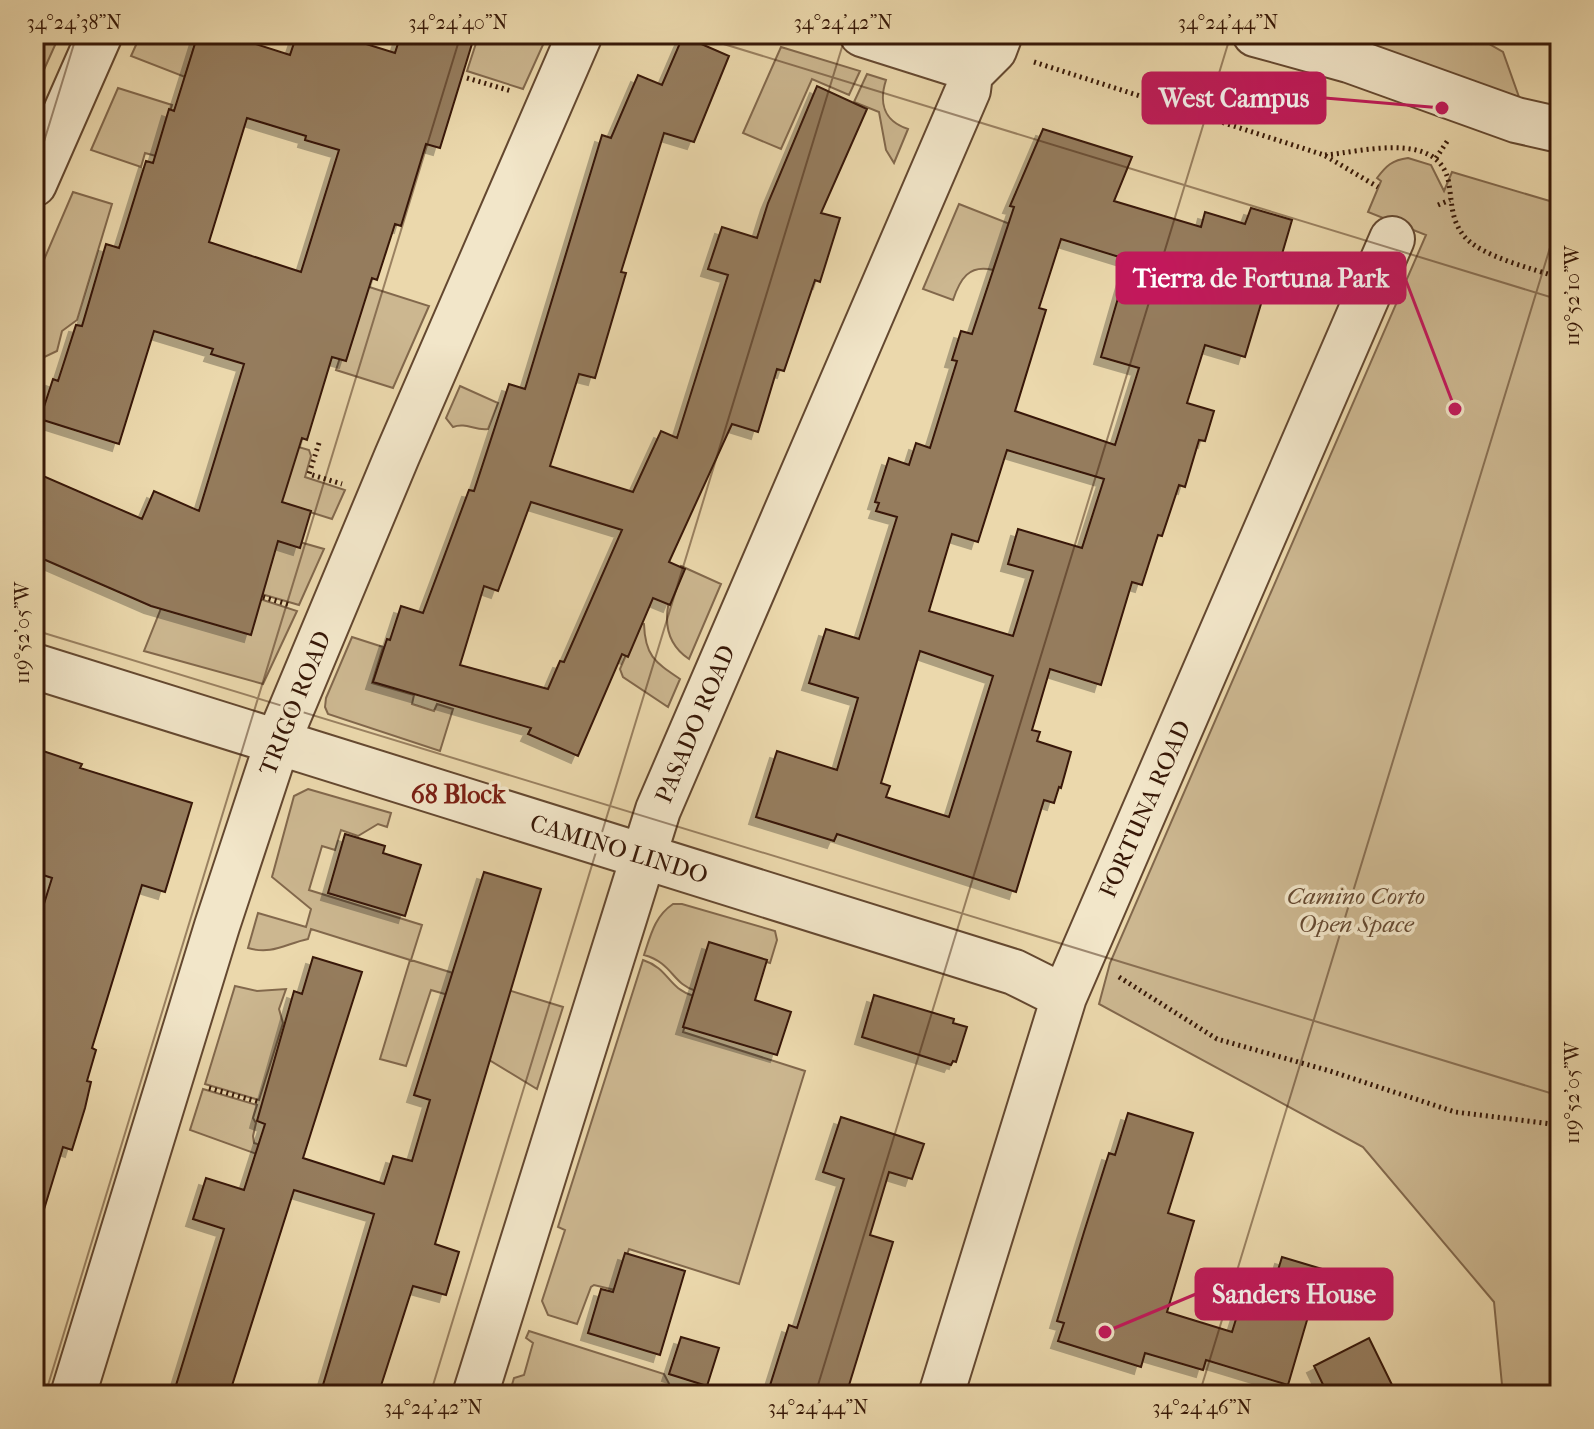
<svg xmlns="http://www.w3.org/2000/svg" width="1594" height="1429" viewBox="0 0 1594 1429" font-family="'IM FELL French Canon',serif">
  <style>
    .green { fill: #ccb790; stroke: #82684c; stroke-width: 2 }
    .building { fill: #957c5d; stroke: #371807; stroke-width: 2; fill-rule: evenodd; filter: url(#shadow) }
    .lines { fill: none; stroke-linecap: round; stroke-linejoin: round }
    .minor-casing { stroke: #644830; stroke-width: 48 }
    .path { stroke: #371807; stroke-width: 5; stroke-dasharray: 2 4; stroke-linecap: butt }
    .minor { stroke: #f2e6c9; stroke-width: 44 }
    .ticks { fill: none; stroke: #371807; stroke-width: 2; stroke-opacity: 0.45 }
    .labels { text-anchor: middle; stroke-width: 7; stroke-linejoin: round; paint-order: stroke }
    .street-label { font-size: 24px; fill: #371807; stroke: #f2e6c9 }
    .park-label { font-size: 24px; font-style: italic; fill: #644830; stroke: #f2e6c9 }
    .neighbourhood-label { font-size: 26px; font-weight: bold; fill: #7a1f14; stroke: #f2e6c9 }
    .leader { fill: none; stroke: #c2185b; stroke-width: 3 }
    .callout-dot { fill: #c2185b; stroke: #f2e6c9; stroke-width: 3 }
    .callout { fill: #c2185b; stroke: #c2185b; stroke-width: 3 }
    .callout-label { font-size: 26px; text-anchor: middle; font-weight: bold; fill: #fff }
    .neatline { fill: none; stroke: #371807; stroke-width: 3 }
    .ticks-label { font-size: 20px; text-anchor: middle; fill: #371807 }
  </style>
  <defs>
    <filter id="shadow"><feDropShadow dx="-7" dy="7" stdDeviation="0" flood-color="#0004"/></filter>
  </defs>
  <rect width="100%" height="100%" fill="#ebd8ac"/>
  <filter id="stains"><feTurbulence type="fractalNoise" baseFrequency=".0025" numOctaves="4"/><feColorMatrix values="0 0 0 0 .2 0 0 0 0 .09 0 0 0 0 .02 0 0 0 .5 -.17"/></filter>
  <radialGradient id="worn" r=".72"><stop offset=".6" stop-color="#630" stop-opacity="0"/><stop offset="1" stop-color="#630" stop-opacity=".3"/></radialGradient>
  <!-- green -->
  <path class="green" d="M 34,34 L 60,34 L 38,83 L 34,82 Z
    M 141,34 L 198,34 L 185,77 L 131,56 Z
    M 479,34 L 547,36 L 523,89 L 467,71 Z
    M 1336,34 L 1412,34 L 1452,43 L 1462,39 L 1474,39 L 1489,44 L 1503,52 L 1519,97 L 1445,74 Z
    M 781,47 L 860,71 L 849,95 L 812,79 L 781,149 L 743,133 Z
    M 867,74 L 886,80 C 879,102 883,121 908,129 L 894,163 L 886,150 L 879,112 L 854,102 Z
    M 118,88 L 172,105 L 156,156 L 145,153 L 141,167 L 91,150 Z
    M 1408,158 L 1431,165 L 1444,191 L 1452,172 L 1560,204 L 1560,1395 L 1503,1395 L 1494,1302 L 1363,1147 L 1099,1004 L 1110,963 L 1426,235 L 1368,212 L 1381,181 L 1377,178 C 1386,166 1392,160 1408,158 Z
    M 73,192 L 112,204 L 77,320 L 62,331 L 57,351 L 34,362 L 34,283 Z
    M 959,204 L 1010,224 L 993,270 C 969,264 960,279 953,300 L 923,289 Z
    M 363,285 L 429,306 L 393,388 L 336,370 Z
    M 460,386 L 498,403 L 488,429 C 475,431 466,422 453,427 L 446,418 Z
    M 295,446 L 309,450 L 311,456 L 305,477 L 345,490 L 332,519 L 278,502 Z
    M 275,535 L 324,549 L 299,605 L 258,593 Z
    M 681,566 L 721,584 L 689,659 C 655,636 667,599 681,566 Z
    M 257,598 L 297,611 L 263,684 L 144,651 L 162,606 Z
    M 640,623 L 644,624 C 645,656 655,662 680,679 L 668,707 L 623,677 L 620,669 Z
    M 352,637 L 383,647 L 372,683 L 414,695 L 412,704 L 434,711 L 437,704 L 453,709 L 440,751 L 328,714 L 325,707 L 326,698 Z
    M 308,789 L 391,813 L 387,827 L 378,824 L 358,836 L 341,830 L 335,850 L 322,846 L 309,890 L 422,925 L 411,960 L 563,1007 L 537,1089 L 486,1058 L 500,1010 L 431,990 L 406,1066 L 380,1059 L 410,960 L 311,929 L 308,939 C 285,944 272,955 248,948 L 258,913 L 306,927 L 311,909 L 272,877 L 294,796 Z
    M 673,904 L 682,904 L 775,931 L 777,940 L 770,963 L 710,945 L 696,991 C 672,984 673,963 644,955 C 651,934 655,916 673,904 Z
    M 643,960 C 670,969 667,988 694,996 L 683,1032 L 805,1071 L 739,1284 L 629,1249 L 615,1290 L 594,1285 L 591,1287 L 577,1324 L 548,1315 L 542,1301 L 565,1230 L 558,1227 Z
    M 235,986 L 257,991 L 286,989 L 279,1009 L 283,1023 L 259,1100 L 205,1084 Z
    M 203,1089 L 257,1105 L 253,1118 L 256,1123 L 253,1136 L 254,1143 L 282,1152 L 279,1162 L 190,1130 Z
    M 529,1331 L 664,1374 L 675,1395 L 509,1395 L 514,1378 L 524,1375 L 533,1343 L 526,1338 Z"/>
  <!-- building -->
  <path class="building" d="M 198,34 L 224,34 L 290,55 L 297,34 L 334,34 L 395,53 L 401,34 L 475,34 L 440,148 L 426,144 L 401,226 L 395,224 L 377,280 L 372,278 L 346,361 L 332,357 L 307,440 L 302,438 L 282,502 L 311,511 L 300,548 L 278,541 L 251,635 L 151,606 L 34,555 L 34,472 L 142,519 L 154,491 L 199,511 L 244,364 L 211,354 L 213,349 L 154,331 L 119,444 L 40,419 L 53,379 L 58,381 L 76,325 L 82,326 L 106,244 L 119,248 L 146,161 L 153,163 L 169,109 L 174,111 ZM 247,118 L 306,136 L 305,140 L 339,150 L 301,272 L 209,242 Z
    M 683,36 L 729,56 L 694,142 L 664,133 L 621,272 L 626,273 L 595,378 L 579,374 L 550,466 L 633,492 L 661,431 L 677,438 L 728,275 L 708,269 L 722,227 L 757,238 L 768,203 L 817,86 L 867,109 L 821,213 L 840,218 L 820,282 L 815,280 L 784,371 L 777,369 L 758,432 L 732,424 L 669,562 L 685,569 L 670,605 L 653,598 L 628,657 L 622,654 L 578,756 L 528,734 L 531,728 L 373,682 L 387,639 L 390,640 L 401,606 L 423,613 L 469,490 L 474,491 L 509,384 L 525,389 L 602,135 L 611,138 L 638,75 L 662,85 ZM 531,502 L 622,530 L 564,662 L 560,661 L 548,689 L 460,665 L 484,586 L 498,591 Z
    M 1043,129 L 1132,157 L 1114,201 L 1201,227 L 1205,212 L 1245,224 L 1251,208 L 1292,220 L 1270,295 L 1264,294 L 1245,357 L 1205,345 L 1187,403 L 1214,411 L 1205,441 L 1199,440 L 1185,487 L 1179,485 L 1162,536 L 1158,535 L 1142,585 L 1132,582 L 1101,685 L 1050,669 L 1032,730 L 1040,732 L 1037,741 L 1071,752 L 1061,788 L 1059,787 L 1054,803 L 1044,800 L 1016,892 L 837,834 L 834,841 L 756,817 L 777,751 L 837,770 L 858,698 L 809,683 L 826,629 L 859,639 L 897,517 L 876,511 L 879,503 L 875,502 L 889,458 L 909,465 L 916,443 L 930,448 L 957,361 L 952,360 L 961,331 L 972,334 L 1014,207 L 1010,206 ZM 1061,239 L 1129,260 L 1101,357 L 1139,368 L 1115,445 L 1015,411 L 1046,310 L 1039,308 ZM 1007,450 L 1104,479 L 1082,548 L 1018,529 L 1008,564 L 1033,571 L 1013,636 L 929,611 L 952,534 L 978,542 ZM 920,651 L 993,676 L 949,817 L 886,797 L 890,786 L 881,783 Z
    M 40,750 L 82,764 L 80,768 L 192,803 L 165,892 L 142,885 L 92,1048 L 96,1050 L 87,1081 L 91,1082 L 85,1108 L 72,1150 L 63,1147 L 42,1216 L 34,1215 L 34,936 L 52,878 L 34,872 L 34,768 Z
    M 345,834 L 385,846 L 383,853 L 421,865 L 405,916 L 328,893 Z
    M 484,872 L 541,889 L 435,1244 L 459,1252 L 446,1295 L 413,1286 L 378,1395 L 320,1395 L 374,1214 L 294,1190 L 229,1395 L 173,1395 L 224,1229 L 193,1219 L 206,1178 L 244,1190 L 265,1124 L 257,1121 L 294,991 L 302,994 L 313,957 L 362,972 L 303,1158 L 384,1184 L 393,1156 L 412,1161 L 430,1100 L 414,1095 Z
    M 709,942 L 767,960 L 755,1000 L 791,1012 L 777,1055 L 683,1027 Z
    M 874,995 L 954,1019 L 953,1023 L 967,1027 L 956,1062 L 953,1061 L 951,1065 L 862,1037 Z
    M 1128,1113 L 1193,1133 L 1168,1213 L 1194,1221 L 1167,1312 L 1232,1332 L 1245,1290 L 1257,1293 L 1259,1286 L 1272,1290 L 1282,1257 L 1322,1269 L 1288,1385 L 1206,1360 L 1203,1370 L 1145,1353 L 1141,1367 L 1058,1341 L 1064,1323 L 1057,1321 L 1084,1232 L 1109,1153 L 1115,1155 Z
    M 841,1117 L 924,1144 L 912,1179 L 889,1172 L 870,1235 L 893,1242 L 846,1395 L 767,1395 L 789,1325 L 797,1328 L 844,1179 L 823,1172 Z
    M 625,1253 L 685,1271 L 660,1355 L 588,1333 L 601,1289 L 613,1292 Z
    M 681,1337 L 719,1348 L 707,1386 L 669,1374 Z
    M 1369,1338 L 1397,1395 L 1328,1395 L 1314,1366 Z"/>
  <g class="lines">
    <!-- minor casing -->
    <g class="minor-casing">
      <path id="minor" d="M 862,34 L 960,65 L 970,74
        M 1255,34 L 1349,60 L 1516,120 L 1560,130
        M 970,74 L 994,50 L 1000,34
        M 34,184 L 100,34
        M 34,666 L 1014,972 L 1064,997
        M 73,1395 L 217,926 L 278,741 L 397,456 L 580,34
        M 475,1395 L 658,810 L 968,90 L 970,74
        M 941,1395 L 1064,997 L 1392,239"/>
    </g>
    <!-- path -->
    <path class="path" d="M 1034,62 L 1324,155 L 1378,187
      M 467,78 L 511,91
      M 1325,155 C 1362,152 1440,129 1449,184 C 1452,203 1451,220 1464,236 C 1481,257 1535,269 1560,278
      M 1436,158 L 1448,140
      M 1438,205 L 1450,200
      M 319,443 L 309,474 L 342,484
      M 263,597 L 290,605
      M 1119,977 L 1217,1039 L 1330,1071 L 1455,1112 L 1560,1125
      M 209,1088 L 259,1102"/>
    <!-- minor -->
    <use href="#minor" class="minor"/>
  </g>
  <!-- ticks -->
  <path class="ticks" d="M 691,34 L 1560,300M 34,174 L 77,34M 34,630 L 1560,1096M 45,1395 L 461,34M 430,1395 L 846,34M 815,1395 L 1231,34M 1199,1395 L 1560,215"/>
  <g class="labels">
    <!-- street labels -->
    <g class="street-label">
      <text transform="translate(295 703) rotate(-68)" y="8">TRIGO ROAD</text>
      <text transform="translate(695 724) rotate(-67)" y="8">PASADO ROAD</text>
      <text transform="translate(1145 809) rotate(-66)" y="8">FORTUNA ROAD</text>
      <text transform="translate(619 849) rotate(17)" y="8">CAMINO LINDO</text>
    </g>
    <!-- park labels -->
    <g class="park-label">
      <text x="1356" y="904">Camino Corto<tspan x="1356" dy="28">Open Space</tspan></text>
    </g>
    <!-- neighbourhood labels -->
    <g class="neighbourhood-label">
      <text x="458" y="803">68 Block</text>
    </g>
  </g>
  <!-- callouts -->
  <path class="leader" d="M1442 108L1325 98M1455 409L1405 278M1105 1332L1196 1294"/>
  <g class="callout-dot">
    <circle cx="1442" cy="108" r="8"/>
    <circle cx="1455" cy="409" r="8"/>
    <circle cx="1105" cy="1332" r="8"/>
  </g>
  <g class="callout">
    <rect x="1143" y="73" width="182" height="50" rx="8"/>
    <rect x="1117" y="253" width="288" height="50" rx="8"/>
    <rect x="1196" y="1269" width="196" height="50" rx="8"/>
  </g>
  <g class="callout-label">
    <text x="1234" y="107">West Campus</text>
    <text x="1261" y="287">Tierra de Fortuna Park</text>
    <text x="1294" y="1303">Sanders House</text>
  </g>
  <!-- margin -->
  <rect width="1594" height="1429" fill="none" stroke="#ebd8ac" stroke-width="88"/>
  <rect x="44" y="44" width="1506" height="1341" class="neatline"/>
  <g class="ticks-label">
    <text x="74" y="29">34°24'38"N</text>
    <text x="458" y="29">34°24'40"N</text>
    <text x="843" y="29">34°24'42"N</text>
    <text x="1228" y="29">34°24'44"N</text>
    <text transform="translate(1572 296) rotate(-90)" y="7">119°52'10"W</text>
    <text transform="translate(22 633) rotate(-90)" y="7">119°52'05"W</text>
    <text transform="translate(1572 1093) rotate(-90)" y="7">119°52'05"W</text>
    <text x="433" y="1414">34°24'42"N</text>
    <text x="818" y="1414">34°24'44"N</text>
    <text x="1202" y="1414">34°24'46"N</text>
  </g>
  <rect width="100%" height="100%" filter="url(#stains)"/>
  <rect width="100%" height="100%" fill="url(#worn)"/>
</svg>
